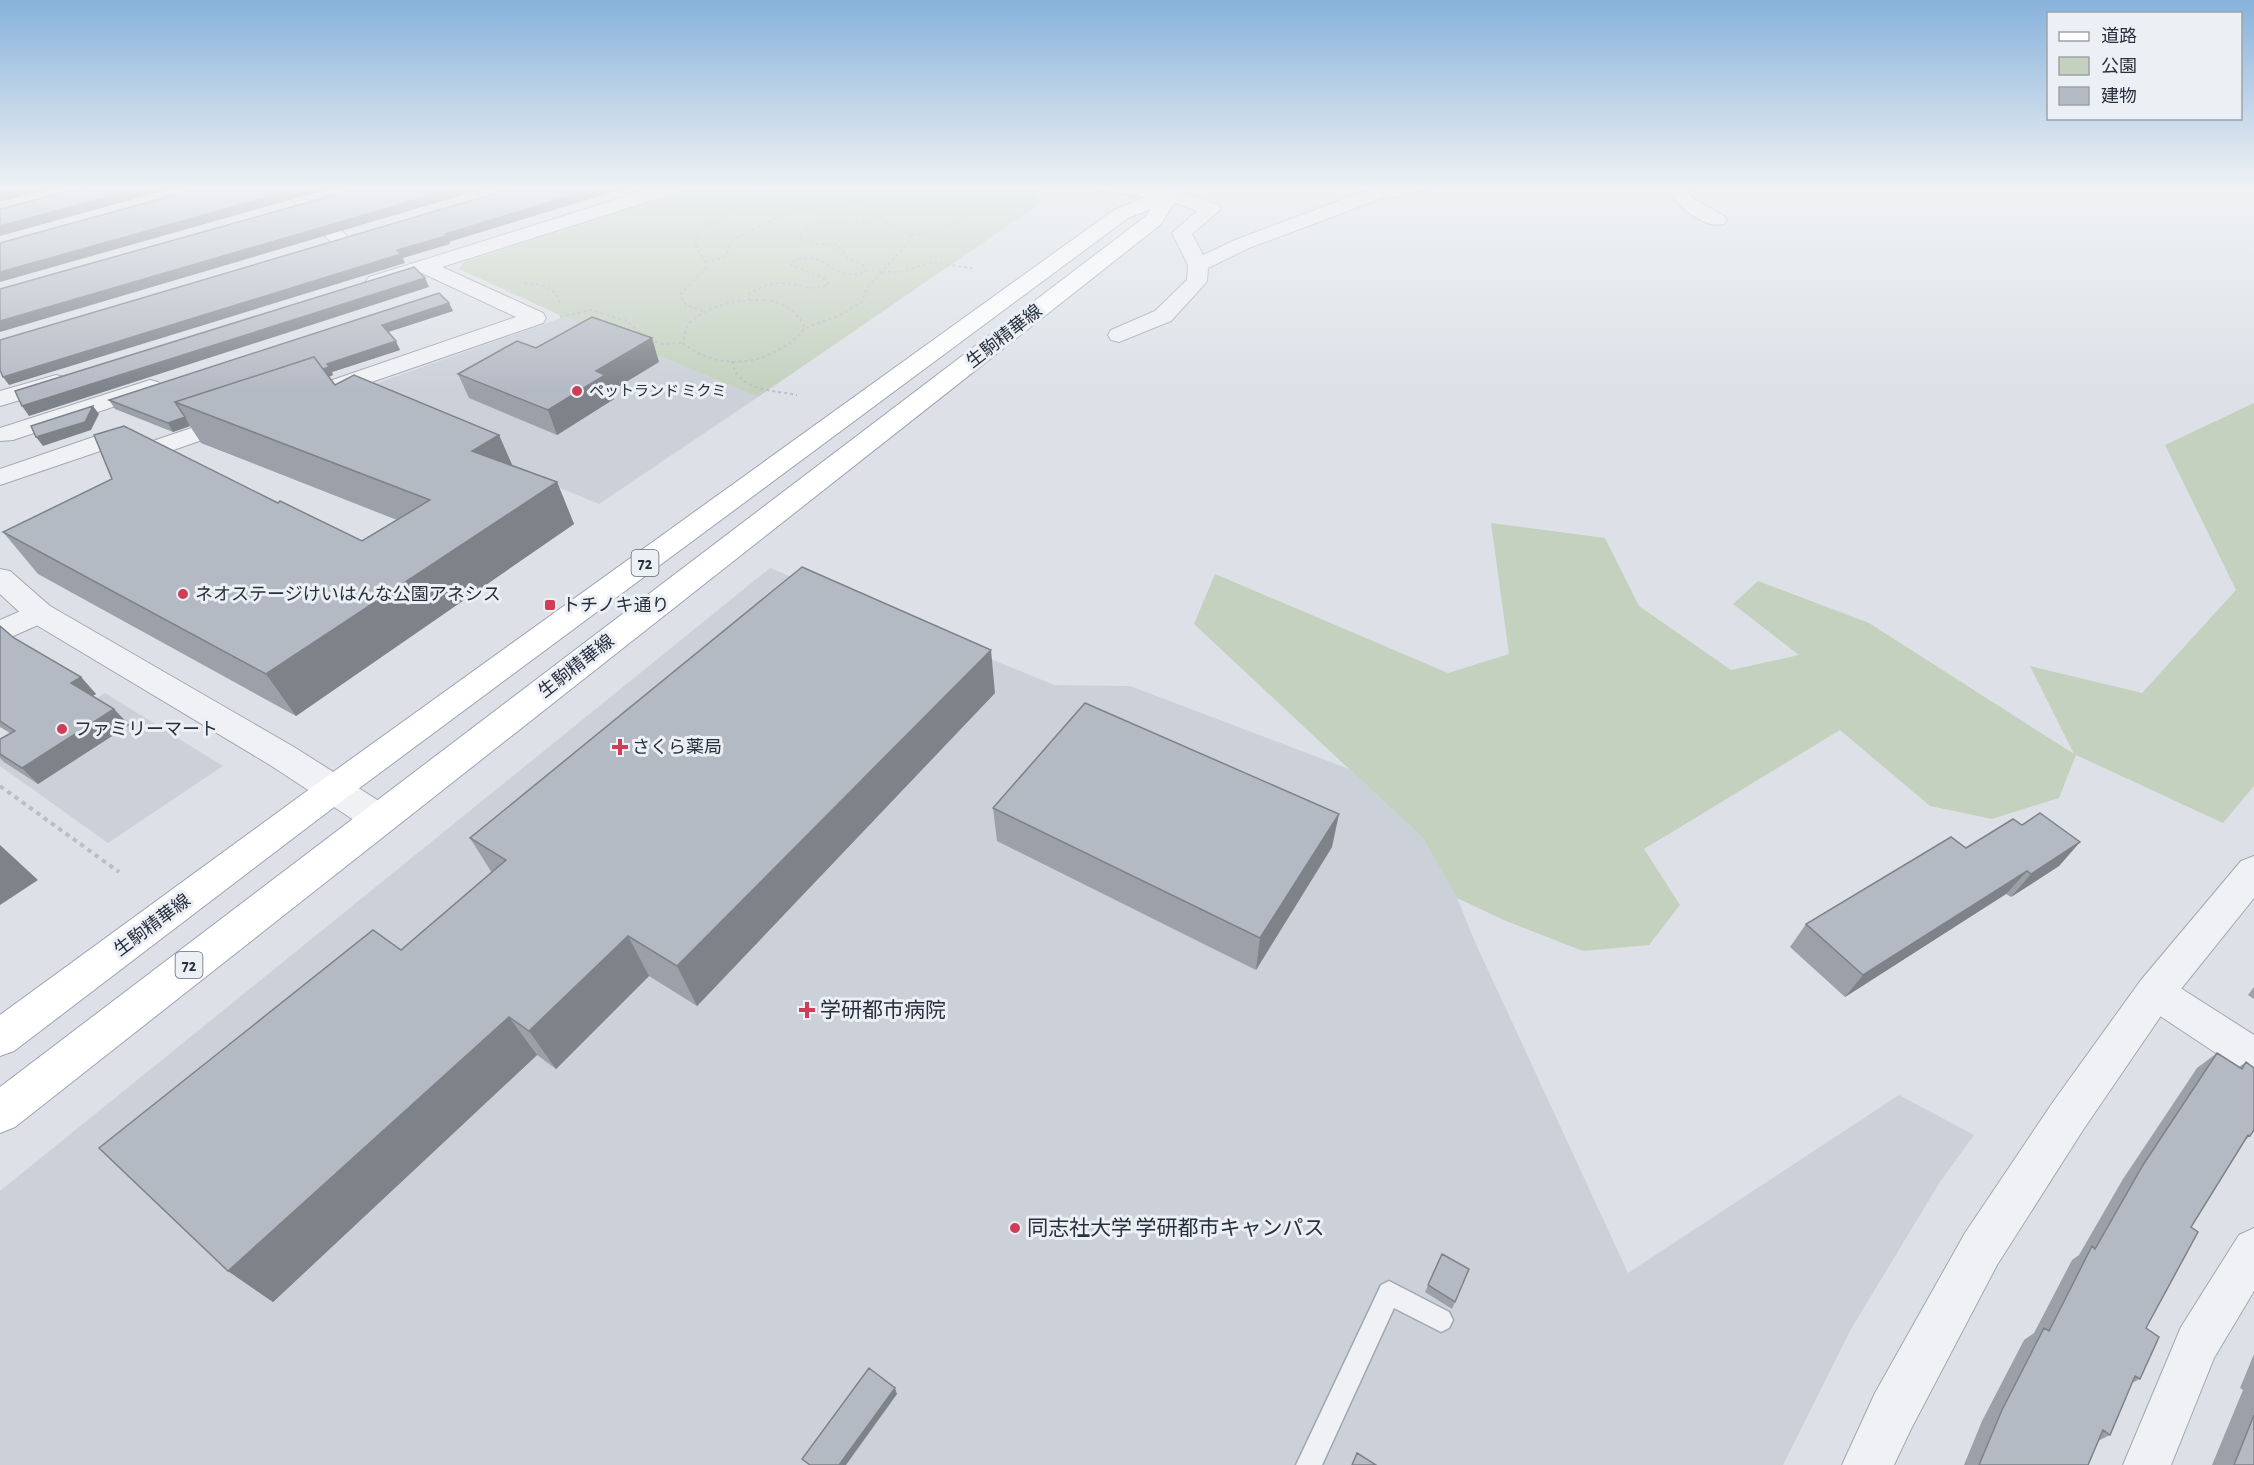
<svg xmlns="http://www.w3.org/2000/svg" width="2254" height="1465" viewBox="0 0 2254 1465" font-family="'Alegreya Sans','Noto Sans JP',sans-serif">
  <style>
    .built { fill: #cbd0d9 }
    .green { fill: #c3d1be }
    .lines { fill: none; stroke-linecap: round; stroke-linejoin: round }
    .service-casing { stroke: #a2a8b1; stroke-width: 3 }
    .minor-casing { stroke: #a2a8b1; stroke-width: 2 }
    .tertiary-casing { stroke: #a2a8b1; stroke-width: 2 }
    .primary-casing { stroke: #9ca5b3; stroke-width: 2 }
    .path-far1 { stroke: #bbbfc5; stroke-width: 2; stroke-dasharray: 3 3; stroke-linecap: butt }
    .path { stroke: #bbbfc5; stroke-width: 4; stroke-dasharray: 4.5 4.5; stroke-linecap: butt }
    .service { fill: #eff1f5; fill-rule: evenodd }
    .minor { fill: #eff1f5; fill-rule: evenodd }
    .tertiary { fill: #eff1f5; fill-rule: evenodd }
    .primary { fill: #fff; fill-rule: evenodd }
    .wall { fill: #9ba0a9 }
    .shaded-wall { fill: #7e8289 }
    .building { fill: #b4bac4; stroke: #7e8289; stroke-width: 1.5 }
    .poi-dot { fill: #cf3e56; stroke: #ecf0f5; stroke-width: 2 }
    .labels { text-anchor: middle; stroke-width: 6; stroke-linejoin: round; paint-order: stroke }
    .far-poi-label { font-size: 15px; fill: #262f3d; stroke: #ecf0f5; text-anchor: start }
    .shield { fill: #ecf0f5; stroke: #616974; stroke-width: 1.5 }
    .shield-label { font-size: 16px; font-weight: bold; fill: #262f3d }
    .street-label { font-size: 18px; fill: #262f3d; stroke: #ecf0f5 }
    .poi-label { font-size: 18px; fill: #262f3d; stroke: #ecf0f5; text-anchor: start }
    .near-poi-label { font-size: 21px; fill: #262f3d; stroke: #ecf0f5; text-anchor: start }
  </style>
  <rect width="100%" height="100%" fill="#dde1e7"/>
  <!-- built -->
  <path class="built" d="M 564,317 L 758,397 L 599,504 L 338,397 Z
    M 770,568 L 1054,685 L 1130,686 L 1349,769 L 1423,838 L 1457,898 L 1475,942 L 1628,1273 L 1899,1095 L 1974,1135 L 1940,1182 L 1851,1329 L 1783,1465 L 0,1465 L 0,1191 Z
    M 105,693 L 223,766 L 108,843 L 0,766 L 0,757 Z"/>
  <!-- green -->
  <path class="green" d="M 701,186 L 1033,186 L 1041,203 L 758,397 L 564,317 L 459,269 L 464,262 Z
    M 2254,403 L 2254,786 L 2223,823 L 2076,755 L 2059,798 L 1992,819 L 1930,806 L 1840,730 L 1644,849 L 1680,905 L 1649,945 L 1583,951 L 1506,921 L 1457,898 L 1423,838 L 1194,624 L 1215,574 L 1448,673 L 1509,654 L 1491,523 L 1605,538 L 1639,606 L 1731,670 L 1799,655 L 1733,604 L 1758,581 L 1869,623 L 2074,754 L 2030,666 L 2142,693 L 2236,590 L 2165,445 Z"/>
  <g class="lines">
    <!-- service casing -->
    <g class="service-casing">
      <path id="service" d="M 1389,1281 L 1449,1312 L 1453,1320 L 1449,1328 L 1441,1332 L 1394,1308 L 1322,1465 L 1296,1465 L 1381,1285 Z"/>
    </g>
    <!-- minor casing -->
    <g class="minor-casing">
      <path id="minor" d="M 659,186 L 687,186 L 685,190 L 442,267 L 543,313 L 546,318 L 543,323 L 328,397 L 320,399 L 312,397 L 308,392 L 312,387 L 516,317 L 422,273 L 376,287 L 369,285 L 366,281 L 369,277 Z
        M 1389,186 L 1428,186 L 1426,190 L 1377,200 L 1249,248 L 1208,268 L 1207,281 L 1204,285 L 1171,321 L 1119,342 L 1111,340 L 1108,335 L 1111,330 L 1155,311 L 1187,280 L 1188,265 L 1172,233 L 1197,211 L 1163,198 L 1161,194 L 1163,190 L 1177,190 L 1218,205 L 1221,209 L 1192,234 L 1203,255 L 1235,240 L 1365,191 Z
        M 1671,186 L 1689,186 L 1688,193 L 1694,199 L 1724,216 L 1727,220 L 1724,224 C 1705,229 1680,208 1670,194 Z
        M 304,199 L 311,201 L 347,236 L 350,240 L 347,244 L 333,244 L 297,209 L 295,205 L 297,201 Z
        M 56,375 L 64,377 L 68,382 L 64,387 L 0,406 L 0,391 Z
        M 150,380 L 158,382 L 162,387 L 158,392 L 13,440 L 0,441 L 0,428 Z
        M 236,413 L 245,415 L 248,420 L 245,425 L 139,462 C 123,466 119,459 109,448 L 0,485 L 0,469 L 105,433 C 121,429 125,436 135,447 Z
        M 39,603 L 49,606 L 53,613 L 49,620 L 0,642 L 0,620 Z
        M 2155,976 L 2168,980 L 2254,1035 L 2254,1074 L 2240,1069 L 2142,1004 L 2136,992 L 2142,980 Z
        M 2254,1228 L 2254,1291 L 2214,1358 L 2171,1465 L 2123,1465 L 2181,1327 L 2239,1235 Z"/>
    </g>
    <!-- tertiary casing -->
    <g class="tertiary-casing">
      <path id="tertiary" d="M 0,569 L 10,571 L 50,606 L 294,747 L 390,808 L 396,818 L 390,828 L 378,832 L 366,828 L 270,765 L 28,620 L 0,594 Z
        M 2254,856 L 2254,898 L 2169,1004 L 2083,1130 L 1997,1265 L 1911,1429 L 1894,1465 L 1842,1465 L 1875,1393 L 1965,1233 L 2053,1102 L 2141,980 L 2241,861 Z"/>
    </g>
    <!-- primary casing -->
    <g class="primary-casing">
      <path id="primary" d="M 1095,186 L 1156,186 L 1177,190 L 1180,194 L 1160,225 L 15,1127 L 0,1133 L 0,1087 L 1145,217 L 1151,209 L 1128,218 L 346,798 L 14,1051 L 0,1056 L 0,1015 L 322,780 L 1114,210 L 1146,197 L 1098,190 Z"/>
    </g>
    <!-- path-far1 -->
    <path class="path-far1" d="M 903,186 C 929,190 954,185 977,200 C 962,222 937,231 911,235
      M 744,192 L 755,188 L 775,190 L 799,188 L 821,193 L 847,186
      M 701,196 L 739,204
      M 706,262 L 725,257 L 733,239 L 789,212 L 854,201 L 864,201 L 879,206 L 881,219 L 911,235 L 910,241 L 867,288 L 862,302 L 838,316 L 805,328
      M 866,271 L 883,270
      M 882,272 L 900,272 L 932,262 L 976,269
      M 524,283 C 541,284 558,286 560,306
      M 764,300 C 785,303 796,309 805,328 C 774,365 721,374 683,343 L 687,325 C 708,304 736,300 764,300 Z
      M 749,301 L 749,294 C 759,288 770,283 781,283 C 798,283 812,293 829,284 L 822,277 L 791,265 L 792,261 C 829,247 829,284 866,272 L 863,265 L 847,258 L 838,245 L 807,243 L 799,237 L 817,222 L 851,224 L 881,218
      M 703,311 L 686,305 L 680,295 L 706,268 C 707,257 695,252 695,241 C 705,216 738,217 744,189 L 741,186
      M 560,317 L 591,310 L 627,321 L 643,335
      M 649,340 L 663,344 L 683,343
      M 732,361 C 737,391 772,390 797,395"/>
    <!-- path -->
    <path class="path" d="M 0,786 L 119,872"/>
    <!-- service -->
    <use href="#service" class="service"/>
    <!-- minor -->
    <use href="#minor" class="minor"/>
    <!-- tertiary -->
    <use href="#tertiary" class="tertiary"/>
    <!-- primary -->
    <use href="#primary" class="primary"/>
  </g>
  <!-- wall -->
  <path class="wall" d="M 449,303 L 453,311 L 388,332 L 400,350 L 332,372 L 333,375 L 329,377 L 335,385 L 499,435 L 512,465 L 557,482 L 574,524 L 296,716 L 38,574 L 3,532 L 278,503 L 362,541 L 397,520 L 201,443 L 190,426 L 173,432 L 115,409 L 109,400 Z
    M 536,348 L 659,362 L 611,391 L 614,399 L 557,435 L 469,398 L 458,374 Z
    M 0,626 L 14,638 L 81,677 L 96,694 L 92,696 L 114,709 L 129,725 L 38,784 L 4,762 L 0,758 L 0,739 L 10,733 L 0,727 Z
    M 995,693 L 697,1006 L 649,976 L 556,1069 L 537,1055 L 273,1302 L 228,1271 L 401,950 L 492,873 L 470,838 Z
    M 993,808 L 1332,847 L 1256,970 L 997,841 Z
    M 2022,825 L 2080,842 L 2059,866 L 2011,897 L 2006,894 L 1845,997 L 1790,947 L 1806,924 L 1966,848 Z
    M 2254,987 L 2254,999 L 2248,995 Z
    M 2217,1053 L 2239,1067 L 2246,1062 L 2250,1136 L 2245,1140 L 2191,1227 L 2146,1328 L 2140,1379 L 2132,1383 L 2110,1435 L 2098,1441 L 2088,1465 L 1964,1465 L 1982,1421 L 2024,1340 L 2034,1333 L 2072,1260 L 2079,1255 L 2123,1179 L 2197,1068 Z
    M 1442,1254 L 1455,1302 L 1452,1309 L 1425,1292 Z
    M 2254,1354 L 2254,1465 L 2212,1465 L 2243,1390 L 2240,1388 Z"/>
  <!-- shaded-wall -->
  <path class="shaded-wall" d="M 25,186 L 61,186 L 0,202 L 0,192 Z
    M 148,186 L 181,186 L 0,236 L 0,226 Z
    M 307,186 L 339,186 L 0,282 L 0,272 Z
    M 463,186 L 493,186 L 0,332 L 0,321 Z
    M 603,186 L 632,186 L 449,242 L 450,244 L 403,258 L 405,263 L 9,385 L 3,377 L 397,250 L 445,234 Z
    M 425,278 L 429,287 L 29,416 L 22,406 Z
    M 449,303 L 453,311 L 385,333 L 382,325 Z
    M 652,338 L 659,362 L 611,391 L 614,399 L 557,435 L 548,410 L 596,371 Z
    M 396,341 L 400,350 L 332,372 L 333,375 L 215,417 L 327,364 Z
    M 93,406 L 99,414 L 91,430 L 43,446 L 36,437 Z
    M 185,417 L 190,426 L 173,432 L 168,423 Z
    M 499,435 L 517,476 L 472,451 Z
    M 557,482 L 574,524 L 296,716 L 266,674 Z
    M 991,650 L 995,693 L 697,1006 L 677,966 Z
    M 81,677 L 96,694 L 86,700 L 71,683 Z
    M 114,709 L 129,725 L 38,784 L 22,768 Z
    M 1339,814 L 1332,847 L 1256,970 L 1260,938 Z
    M 2080,842 L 2059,866 L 2011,897 L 2031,874 Z
    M 0,845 L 38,880 L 0,905 Z
    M 2027,871 L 2006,894 L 1845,997 L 1863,975 Z
    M 628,936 L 649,976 L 556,1069 L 529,1031 Z
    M 509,1017 L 537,1055 L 273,1302 L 228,1271 Z
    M 895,1388 L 897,1394 L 846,1465 L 839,1465 Z"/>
  <!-- building -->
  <path class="building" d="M 0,186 L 25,186 L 0,192 Z
    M 89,186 L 148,186 L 0,226 L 0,209 Z
    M 207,186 L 307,186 L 0,272 L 0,243 Z
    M 366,186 L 463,186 L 0,321 L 0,289 Z
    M 520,186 L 603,186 L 445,234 L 446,236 L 397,250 L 401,254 L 3,377 L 0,370 L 0,340 Z
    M 414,267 L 425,278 L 22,406 L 15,391 Z
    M 439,293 L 449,303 L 382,325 L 396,341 L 327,364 L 329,367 L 323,369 L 314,357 L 175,402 L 185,417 L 168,423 L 109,400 Z
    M 592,317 L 652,338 L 596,371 L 605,375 L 548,410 L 458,374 L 517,341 L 536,348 Z
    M 314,357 L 335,385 L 354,375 L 499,435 L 472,451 L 557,482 L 266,674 L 3,532 L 112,479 L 94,435 L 124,426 L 278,503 L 280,501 L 362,541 L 430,500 L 175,402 Z
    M 93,406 L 85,422 L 36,437 L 31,426 Z
    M 802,567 L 991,650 L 677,966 L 628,936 L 529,1031 L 509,1017 L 228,1271 L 99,1148 L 373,930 L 401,950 L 506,860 L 470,838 Z
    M 0,626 L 14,638 L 81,677 L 71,683 L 114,709 L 22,768 L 0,754 L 0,739 L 15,731 L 0,721 Z
    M 1085,703 L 1339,814 L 1260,938 L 993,808 Z
    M 2040,813 L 2080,842 L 2031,874 L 2027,871 L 1863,975 L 1806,924 L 1951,837 L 1966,848 L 2013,819 L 2022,825 Z
    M 2217,1053 L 2242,1069 L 2246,1062 L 2254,1068 L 2254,1130 L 2250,1136 L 2248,1135 L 2191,1227 L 2198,1232 L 2146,1328 L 2159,1337 L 2140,1379 L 2135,1376 L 2110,1435 L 2103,1430 L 2088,1465 L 1979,1465 L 2002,1410 L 2044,1328 L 2049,1331 L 2092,1246 L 2095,1249 L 2143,1165 Z
    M 1442,1254 L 1469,1269 L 1455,1302 L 1428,1285 Z
    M 869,1368 L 895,1388 L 839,1465 L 810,1465 L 802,1459 Z
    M 2254,1415 L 2254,1465 L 2234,1465 Z
    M 1357,1453 L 1376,1465 L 1352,1465 Z"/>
  <!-- sky -->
  <linearGradient id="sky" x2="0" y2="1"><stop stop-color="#87b2db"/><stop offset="0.48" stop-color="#f0f2f4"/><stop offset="1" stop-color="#f0f2f4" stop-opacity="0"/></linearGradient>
  <rect width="2254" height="391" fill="url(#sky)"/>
  <!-- markers -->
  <g class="poi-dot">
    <circle cx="577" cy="391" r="6"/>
    <circle cx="183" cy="594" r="6"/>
    <rect x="544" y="599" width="12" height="12" rx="3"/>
    <circle cx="62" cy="729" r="6"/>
    <path d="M617 738h6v6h6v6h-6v6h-6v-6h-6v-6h6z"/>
    <path d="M804 1001h6v6h6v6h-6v6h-6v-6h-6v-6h6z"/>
    <circle cx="1015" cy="1228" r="6"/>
  </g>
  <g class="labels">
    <!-- far-poi labels -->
    <g class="far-poi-label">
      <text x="589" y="396">ペットランド ミクミ</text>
    </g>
    <!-- shield labels -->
    <g class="shield">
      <rect x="631.5" y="550" width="27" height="26" rx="4.5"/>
      <rect x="175.5" y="952" width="27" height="26" rx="4.5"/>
    </g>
    <g class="shield-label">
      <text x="645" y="569">72</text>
      <text x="189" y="971">72</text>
    </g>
    <!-- street labels -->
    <g class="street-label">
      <text transform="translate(1004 336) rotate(-38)" y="6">生駒精華線</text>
      <text transform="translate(576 666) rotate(-38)" y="6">生駒精華線</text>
      <text transform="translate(152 925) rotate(-37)" y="6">生駒精華線</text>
    </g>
    <!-- poi labels -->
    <g class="poi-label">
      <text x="195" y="600">ネオステージけいはんな公園アネシス</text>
      <text x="562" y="611">トチノキ通り</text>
      <text x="74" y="735">ファミリーマート</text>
      <text x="632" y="753">さくら薬局</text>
    </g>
    <!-- near-poi labels -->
    <g class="near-poi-label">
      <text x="820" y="1017">学研都市病院</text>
      <text x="1027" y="1235">同志社大学 学研都市キャンパス</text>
    </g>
  </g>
  <!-- legend -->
  <rect x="2047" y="12" width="195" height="108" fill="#ecf0f5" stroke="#9da3ab" stroke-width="1.5"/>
  <rect x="2059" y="32" width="30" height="9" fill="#ffffff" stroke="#9da3ab" stroke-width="1.5"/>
  <text x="2101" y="42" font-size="18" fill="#262f3d">道路</text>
  <rect x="2059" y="57" width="30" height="18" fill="#c3d1be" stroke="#9da3ab" stroke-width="1.5"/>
  <text x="2101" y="72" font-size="18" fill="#262f3d">公園</text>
  <rect x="2059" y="87" width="30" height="18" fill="#b4bac4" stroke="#9da3ab" stroke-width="1.5"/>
  <text x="2101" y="102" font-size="18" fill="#262f3d">建物</text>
</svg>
